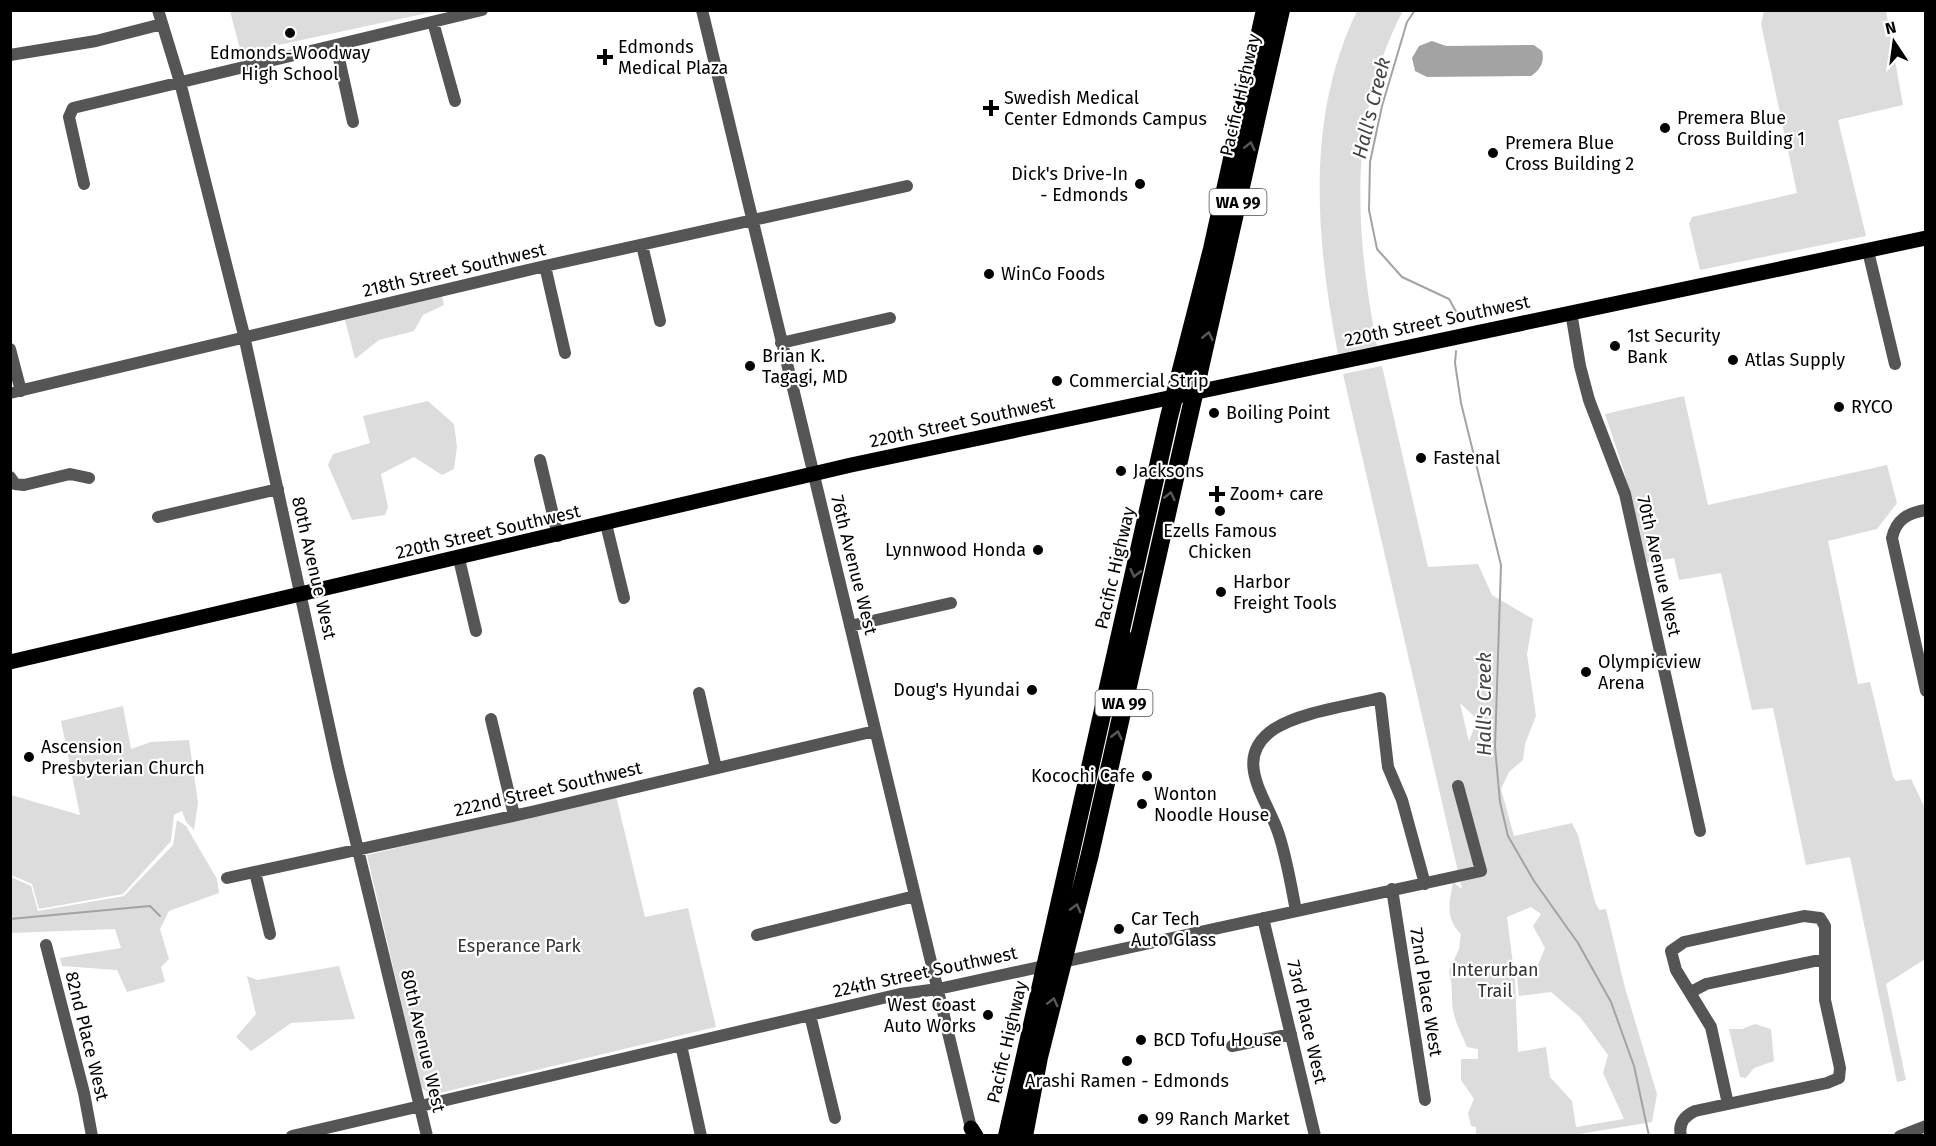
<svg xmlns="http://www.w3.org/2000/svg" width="1936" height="1146" viewBox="0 0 1936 1146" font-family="'Fira Sans',sans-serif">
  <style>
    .green { fill: #dcdcdc; fill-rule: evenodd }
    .water { fill: #a3a3a3 }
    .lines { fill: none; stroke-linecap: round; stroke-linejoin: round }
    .stream { stroke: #a3a3a3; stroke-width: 2 }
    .minor { stroke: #555; stroke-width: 12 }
    .major { stroke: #000; stroke-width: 15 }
    .highway { stroke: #000; stroke-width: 18 }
    .oneway { stroke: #595959 }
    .poi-dot { fill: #000; stroke: #fff; stroke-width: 2 }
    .labels { text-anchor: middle; stroke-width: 4.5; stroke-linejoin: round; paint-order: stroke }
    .shield { fill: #fff; stroke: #4c4c4c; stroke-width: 1.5 }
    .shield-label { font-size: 16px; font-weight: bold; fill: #000 }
    .poi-label { font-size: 18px; fill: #000; stroke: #fff; text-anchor: start }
    .street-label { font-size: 18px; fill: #000; stroke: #fff }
    .park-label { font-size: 18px; fill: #333; stroke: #fff }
    .water-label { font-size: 20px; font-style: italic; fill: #444; stroke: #fff }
  </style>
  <rect width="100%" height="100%" fill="#fff"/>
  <!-- green -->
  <path class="green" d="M 230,11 L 230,10 L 437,11 L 241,53 Z
    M 1357,11 L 1403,11 C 1347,116 1355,232 1377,346 L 1338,354 C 1316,240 1305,118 1357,11 Z
    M 1764,11 L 1886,11 L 1903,105 L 1838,120 L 1866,236 L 1700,270 L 1689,224 L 1692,217 L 1797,193 L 1761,24 Z
    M 442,296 L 444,305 L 423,315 L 414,331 L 379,340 L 355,359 L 345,320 Z
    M 1382,366 L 1428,567 L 1478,564 L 1492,595 L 1533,619 L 1527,654 L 1536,716 L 1525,744 L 1523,760 L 1509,772 L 1501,789 L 1514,836 L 1572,823 L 1578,835 L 1595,902 L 1599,910 L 1606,909 L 1625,988 L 1657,1094 L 1652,1122 L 1567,1136 L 1476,1135 L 1476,1127 L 1471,1126 L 1468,1113 L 1474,1099 L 1461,1080 L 1461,1059 L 1478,1059 L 1478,1049 L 1467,1047 C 1463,1037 1457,1026 1454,1015 C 1450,998 1454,988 1449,971 L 1459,949 L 1461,934 C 1445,918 1449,903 1453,882 L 1462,889 L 1343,374 ZM 1460,703 L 1477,719 L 1469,742 ZM 1531,907 L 1541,914 L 1533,926 L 1545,948 L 1534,974 L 1517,976 L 1519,996 L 1551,992 L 1581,1018 L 1608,1055 L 1603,1073 L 1624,1119 L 1576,1127 L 1572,1101 L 1550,1077 L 1546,1047 L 1518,1052 L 1515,980 L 1507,917 Z
    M 1684,396 L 1708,505 L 1887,465 L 1897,503 L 1877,529 L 1828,541 L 1858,684 L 1870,682 L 1893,777 L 1896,781 L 1911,779 L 1925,808 L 1925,959 L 1886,984 L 1906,1080 L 1897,1082 L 1850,857 L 1806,865 L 1773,708 L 1752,710 L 1721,573 L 1679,580 L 1674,558 L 1644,563 L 1624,471 L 1605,414 Z
    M 428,401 L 454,424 L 457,447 L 454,469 L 442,475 L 414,457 L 381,474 L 388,507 L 385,515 L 352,520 L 328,465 L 333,454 L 370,443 L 363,416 Z
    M 123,706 L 131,749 L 151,742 L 189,740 L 198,803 L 194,830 L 186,822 L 182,811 L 174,815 L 171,841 L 123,894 L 39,909 L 32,884 L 11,875 L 11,795 L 80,815 L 61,721 Z
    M 616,796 L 645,917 L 688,908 L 716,1027 L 431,1095 L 421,1087 L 367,855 Z
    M 177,820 L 186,826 L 217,879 L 219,893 L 169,911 L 160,929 L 169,959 L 161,967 L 165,982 L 127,992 L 117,970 L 62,966 L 60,958 L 121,948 L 115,929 L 11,933 L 11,877 L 31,886 L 38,911 L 124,896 L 173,845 Z
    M 339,966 L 355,1019 L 291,1023 L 251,1051 L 236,1037 L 256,1014 L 247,976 L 257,980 Z
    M 1755,1024 L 1771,1029 L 1774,1061 L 1754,1068 L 1746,1078 L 1740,1077 L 1729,1029 L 1742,1029 Z"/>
  <!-- water -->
  <path class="water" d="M 1432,41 L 1446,46 L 1534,45 L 1542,51 C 1545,62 1540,70 1531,76 L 1427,77 L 1415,71 L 1412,58 L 1419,46 Z"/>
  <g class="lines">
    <!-- stream -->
    <path class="stream" d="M 1415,10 L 1407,22 L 1382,106 L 1370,162 L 1369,210 L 1377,249 L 1402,277 L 1449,299 L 1459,317
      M 1456,351 L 1455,363 L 1461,403 L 1501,565 L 1495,747 L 1500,802 L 1508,836 L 1534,881 L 1578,943 L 1611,1002 L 1634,1066 L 1649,1136
      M 10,919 L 150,906 L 160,916"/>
    <!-- minor -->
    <path class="minor" d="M 158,10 L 180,82 L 243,331 L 338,767 L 427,1136
      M 702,10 L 971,1128
      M 433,22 L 455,101
      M 336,45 L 353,122
      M 10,55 L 96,41 L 162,24
      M 84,184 L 69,117 L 73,108 L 482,10
      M 642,245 L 660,321
      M 1868,251 L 1895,364
      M 545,266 L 565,353
      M 1571,312 L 1580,366 L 1589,400 L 1625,494 L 1700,831
      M 781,343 L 890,318
      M 10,349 L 21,391
      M 10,393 L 545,266 L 907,186
      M 540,460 L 558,536
      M 10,477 L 15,484 L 24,485 L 70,474 L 89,478
      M 1926,510 C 1907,513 1896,520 1892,538 L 1926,691
      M 158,517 L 278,489
      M 606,524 L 624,598
      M 459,559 L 476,631
      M 850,626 L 951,603
      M 699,693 L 716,768
      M 491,719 L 514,815
      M 255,872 L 270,934
      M 227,878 L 531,812 L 875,731
      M 1392,889 L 1425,1100
      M 1296,911 C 1291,885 1287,860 1279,835 C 1268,799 1230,759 1274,729 C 1301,712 1348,706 1380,698 L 1388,767 L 1402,800 L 1425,884
      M 1263,918 L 1315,1136
      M 757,935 L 915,896
      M 46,945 L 84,1093 L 92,1136
      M 1691,992 L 1706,984 L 1824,959
      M 810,1015 L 835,1118
      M 681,1045 L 701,1136
      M 1232,1046 L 1291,1034
      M 292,1136 L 900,994 L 938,989 L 1481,871 L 1458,786
      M 1681,1136 C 1678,1124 1684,1116 1695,1111 L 1827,1083 L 1839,1078 L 1840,1068 L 1825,1000 L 1825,926 L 1820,918 L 1804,916 L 1684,942 L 1671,951 L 1676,970 L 1711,1027 L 1728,1104
      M 1900,1136 L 1926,1126"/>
    <!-- major -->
    <path class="major" d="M 10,662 L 851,465 L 1926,238
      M 1118,693 L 1127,641 L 1122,633
      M 971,1128 L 976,1136"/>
    <!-- highway -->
    <path class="highway" d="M 1007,1136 L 1169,417 L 1212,249 L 1265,10
      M 1024,1136 L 1039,1057 L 1090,854 L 1281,10"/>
  </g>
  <!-- one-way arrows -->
  <defs><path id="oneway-chevron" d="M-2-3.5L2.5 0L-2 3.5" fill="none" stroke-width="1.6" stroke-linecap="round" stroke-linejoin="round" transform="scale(1.5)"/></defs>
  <g class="oneway">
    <use href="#oneway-chevron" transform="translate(1250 146) rotate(-77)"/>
    <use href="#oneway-chevron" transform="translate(1208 336) rotate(-77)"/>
    <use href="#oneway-chevron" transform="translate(1170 496) rotate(-77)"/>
    <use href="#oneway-chevron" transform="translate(1135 573) rotate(103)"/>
    <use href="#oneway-chevron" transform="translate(1117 735) rotate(-77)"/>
    <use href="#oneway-chevron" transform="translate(1076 908) rotate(-75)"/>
    <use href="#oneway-chevron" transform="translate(1053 1002) rotate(-76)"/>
  </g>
  <!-- markers -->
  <g class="poi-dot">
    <circle cx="290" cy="33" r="6"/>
    <path d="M602 48h6v6h6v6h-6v6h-6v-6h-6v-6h6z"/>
    <path d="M988 99h6v6h6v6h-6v6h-6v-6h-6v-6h6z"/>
    <circle cx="1665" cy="128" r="6"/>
    <circle cx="1493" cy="153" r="6"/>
    <circle cx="1140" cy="184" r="6"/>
    <circle cx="989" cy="274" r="6"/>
    <circle cx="1615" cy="346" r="6"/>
    <circle cx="1733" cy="360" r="6"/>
    <circle cx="750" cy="366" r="6"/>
    <circle cx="1057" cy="381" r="6"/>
    <circle cx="1839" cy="407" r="6"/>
    <circle cx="1214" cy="413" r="6"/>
    <circle cx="1421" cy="458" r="6"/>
    <circle cx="1121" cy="471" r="6"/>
    <path d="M1214 485h6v6h6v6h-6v6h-6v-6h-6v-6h6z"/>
    <circle cx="1220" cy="511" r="6"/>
    <circle cx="1038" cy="550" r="6"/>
    <circle cx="1221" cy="592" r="6"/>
    <circle cx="1586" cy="672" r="6"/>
    <circle cx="1032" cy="690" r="6"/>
    <circle cx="29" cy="757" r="6"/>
    <circle cx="1147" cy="776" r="6"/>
    <circle cx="1142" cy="804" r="6"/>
    <circle cx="1119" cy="929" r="6"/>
    <circle cx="988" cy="1015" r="6"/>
    <circle cx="1141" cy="1040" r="6"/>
    <circle cx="1127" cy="1061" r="6"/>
    <circle cx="1143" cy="1119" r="6"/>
  </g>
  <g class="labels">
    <!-- shield labels -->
    <g class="shield">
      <rect x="1209.5" y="189" width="57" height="26" rx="4.5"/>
      <rect x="1095.5" y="690" width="57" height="26" rx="4.5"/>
    </g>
    <g class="shield-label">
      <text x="1238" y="208">WA 99</text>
      <text x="1124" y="709">WA 99</text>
    </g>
    <!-- poi labels -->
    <g class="poi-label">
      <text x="618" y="53">Edmonds<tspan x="618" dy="21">Medical Plaza</tspan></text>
      <text x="290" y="59" text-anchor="middle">Edmonds-Woodway<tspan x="290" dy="21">High School</tspan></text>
      <text x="1004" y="104">Swedish Medical<tspan x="1004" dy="21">Center Edmonds Campus</tspan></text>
      <text x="1677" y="124">Premera Blue<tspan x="1677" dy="21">Cross Building 1</tspan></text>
      <text x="1505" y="149">Premera Blue<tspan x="1505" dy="21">Cross Building 2</tspan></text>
      <text x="1128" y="180" text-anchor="end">Dick's Drive-In<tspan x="1128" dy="21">- Edmonds</tspan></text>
      <text x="1001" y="280">WinCo Foods</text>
      <text x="1627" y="342">1st Security<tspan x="1627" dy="21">Bank</tspan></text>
      <text x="762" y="362">Brian K.<tspan x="762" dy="21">Tagagi, MD</tspan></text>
      <text x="1745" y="366">Atlas Supply</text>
      <text x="1069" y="387">Commercial Strip</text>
      <text x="1851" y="413">RYCO</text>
      <text x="1226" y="419">Boiling Point</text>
      <text x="1433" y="464">Fastenal</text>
      <text x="1133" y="477">Jacksons</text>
      <text x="1230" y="500">Zoom+ care</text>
      <text x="1220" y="537" text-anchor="middle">Ezells Famous<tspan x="1220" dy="21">Chicken</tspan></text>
      <text x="1026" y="556" text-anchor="end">Lynnwood Honda</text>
      <text x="1233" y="588">Harbor<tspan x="1233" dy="21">Freight Tools</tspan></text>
      <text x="1598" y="668">Olympicview<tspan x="1598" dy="21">Arena</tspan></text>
      <text x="1020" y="696" text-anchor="end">Doug's Hyundai</text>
      <text x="41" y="753">Ascension<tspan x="41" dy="21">Presbyterian Church</tspan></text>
      <text x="1135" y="782" text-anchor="end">Kocochi Cafe</text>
      <text x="1154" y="800">Wonton<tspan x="1154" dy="21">Noodle House</tspan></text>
      <text x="1131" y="925">Car Tech<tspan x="1131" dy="21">Auto Glass</tspan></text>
      <text x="976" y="1011" text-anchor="end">West Coast<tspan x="976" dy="21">Auto Works</tspan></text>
      <text x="1153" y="1046">BCD Tofu House</text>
      <text x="1127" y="1087" text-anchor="middle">Arashi Ramen - Edmonds</text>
      <text x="1155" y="1125">99 Ranch Market</text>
    </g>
    <!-- street labels -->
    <g class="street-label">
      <text transform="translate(1240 95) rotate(-77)" y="6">Pacific Highway</text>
      <text transform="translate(454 270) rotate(-13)" y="6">218th Street Southwest</text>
      <text transform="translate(1437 321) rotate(-12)" y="6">220th Street Southwest</text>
      <text transform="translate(962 422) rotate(-12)" y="6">220th Street Southwest</text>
      <text transform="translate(488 532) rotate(-13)" y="6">220th Street Southwest</text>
      <text transform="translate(854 565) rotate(76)" y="6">76th Avenue West</text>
      <text transform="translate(1659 566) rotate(77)" y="6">70th Avenue West</text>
      <text transform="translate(314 568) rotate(77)" y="6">80th Avenue West</text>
      <text transform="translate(1115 568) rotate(-77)" y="6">Pacific Highway</text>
      <text transform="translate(548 789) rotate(-13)" y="6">222nd Street Southwest</text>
      <text transform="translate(925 972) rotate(-12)" y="6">224th Street Southwest</text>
      <text transform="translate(1426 992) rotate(81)" y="6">72nd Place West</text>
      <text transform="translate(1307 1022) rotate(77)" y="6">73rd Place West</text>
      <text transform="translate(87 1036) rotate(76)" y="6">82nd Place West</text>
      <text transform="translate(423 1041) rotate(77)" y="6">80th Avenue West</text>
      <text transform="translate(1007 1042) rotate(-77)" y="6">Pacific Highway</text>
    </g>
    <!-- park labels -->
    <g class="park-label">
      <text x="519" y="952">Esperance Park</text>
      <text x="1495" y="976">Interurban<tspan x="1495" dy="21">Trail</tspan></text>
    </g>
    <!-- water labels -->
    <g class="water-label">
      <text transform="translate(1371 108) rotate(-76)" y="7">Hall's Creek</text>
      <text transform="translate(1484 704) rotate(-90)" y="7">Hall's Creek</text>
    </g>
  </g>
  <!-- border -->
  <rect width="1936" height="1146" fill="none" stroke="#000000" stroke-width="24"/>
  <!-- north arrow -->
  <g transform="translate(1894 42) rotate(347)" stroke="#ffffff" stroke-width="4.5" paint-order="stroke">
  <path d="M0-4.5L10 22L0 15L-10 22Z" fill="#000000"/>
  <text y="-9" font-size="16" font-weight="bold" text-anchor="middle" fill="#000000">N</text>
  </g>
</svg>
